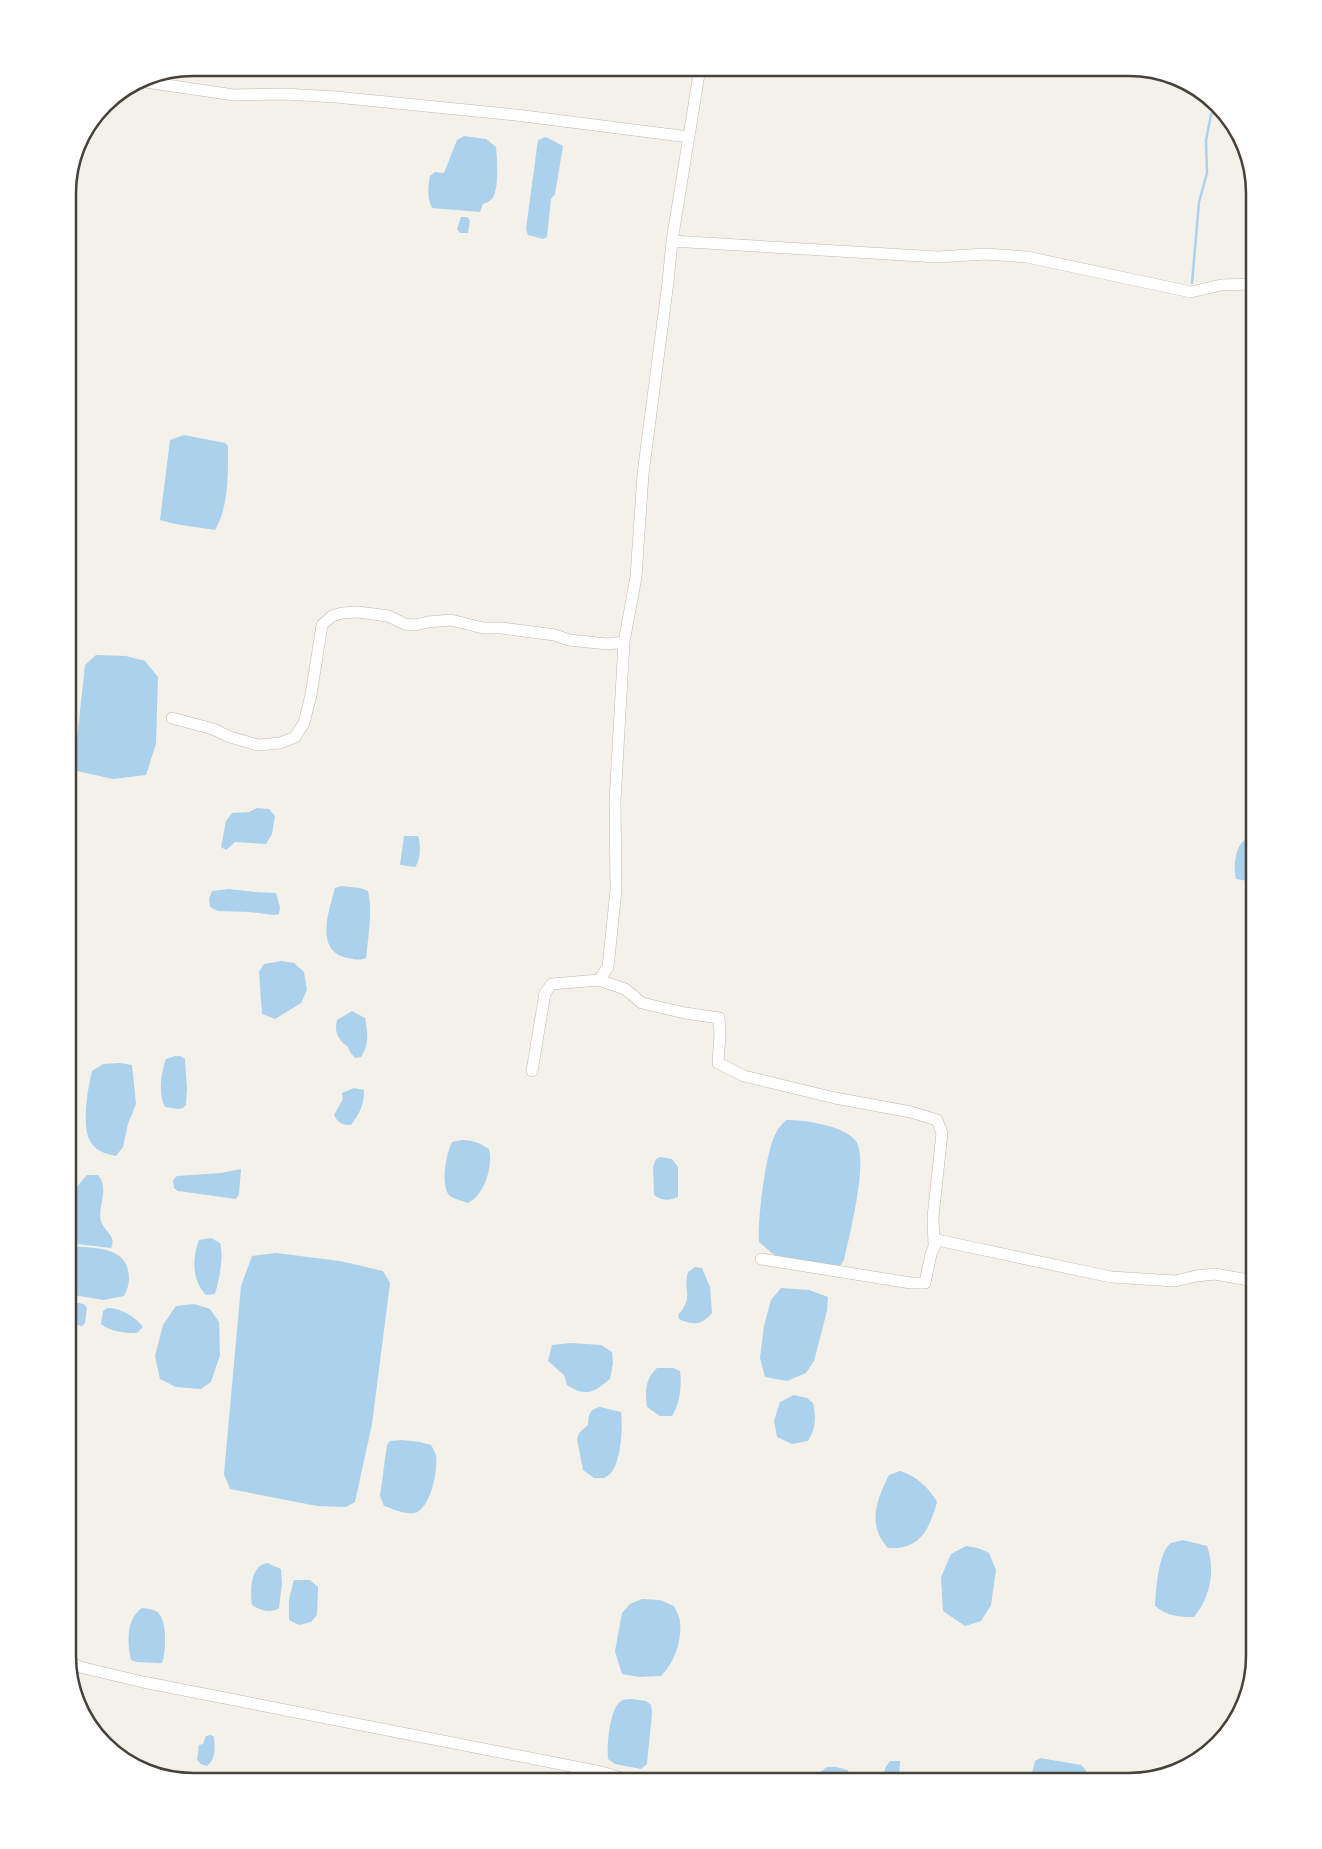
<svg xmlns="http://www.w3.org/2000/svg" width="1322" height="1849" viewBox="0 0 1322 1849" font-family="'Space Grotesk',sans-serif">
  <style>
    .water { fill: #abd1ec }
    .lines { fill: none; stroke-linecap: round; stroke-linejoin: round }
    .stream { stroke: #abd1ec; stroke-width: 2.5 }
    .minor-casing { stroke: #bfb9ad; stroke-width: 12 }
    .minor { stroke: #fff; stroke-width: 11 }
    .rim { fill: none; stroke: #474239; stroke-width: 2.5 }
  </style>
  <rect width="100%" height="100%" fill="#f4f1ea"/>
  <!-- water -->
  <path class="water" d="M 464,136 L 486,139 L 496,147 C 497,158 500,192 491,200 C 489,202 485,203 483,204 L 480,212 L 432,208 C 427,198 428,186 430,176 L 435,172 L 444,173 L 457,140 Z
    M 546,137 L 563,146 L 555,194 L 551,199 L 547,237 L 543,239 L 528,235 L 526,229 L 538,140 Z
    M 461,217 L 467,217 L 470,220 L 468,233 L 460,233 L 457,229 Z
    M 184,435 L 225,443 L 228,446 C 228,473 229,506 215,530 L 175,524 L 160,520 L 170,440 Z
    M 96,655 L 126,656 L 145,661 L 158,677 L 156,744 L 146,775 L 113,779 L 77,771 L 75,757 L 85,665 Z
    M 257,808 L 269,809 L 275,816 L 272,834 L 266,844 L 235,842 L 226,850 L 221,847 L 226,821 L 232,813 L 249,812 Z
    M 404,836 L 418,836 C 421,845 421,859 415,867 L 400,865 Z
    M 1249,838 L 1254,839 L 1254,882 L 1236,879 C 1233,867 1235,842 1249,838 Z
    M 342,886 L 360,888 L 368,891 C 373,913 368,936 366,958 C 359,961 354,959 347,958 C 314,950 329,911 335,888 Z
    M 229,889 L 255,892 L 276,893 L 280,907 L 279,914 L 274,915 L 249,912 L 218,911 L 210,907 L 209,899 L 212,891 Z
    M 281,961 L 294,963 L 304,972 L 307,990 L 301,1003 L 275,1019 L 262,1014 L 259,972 L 264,964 Z
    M 352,1011 L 365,1018 C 368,1033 369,1045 361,1057 L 355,1058 L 350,1052 L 348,1047 C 338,1040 334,1032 337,1020 Z
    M 175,1056 L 180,1056 L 185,1059 L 187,1089 L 186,1105 L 183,1108 L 178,1109 L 165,1107 C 158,1095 161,1072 166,1059 Z
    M 120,1063 L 132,1065 L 136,1104 L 128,1124 L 123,1147 L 116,1156 C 107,1154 98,1152 92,1144 C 80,1129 88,1088 92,1071 L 103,1064 Z
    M 354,1088 L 364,1090 C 364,1105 360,1113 351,1125 C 342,1125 338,1123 334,1115 L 343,1099 L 342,1093 Z
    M 786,1120 C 804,1120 842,1125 855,1140 C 870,1156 849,1237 844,1260 L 839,1267 L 788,1261 L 773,1254 L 759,1242 C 757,1222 766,1149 776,1133 C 778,1128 782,1124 786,1120 Z
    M 462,1140 C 472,1140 480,1143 489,1149 C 493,1166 485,1195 468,1203 C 463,1201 454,1199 450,1196 C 440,1187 446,1153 452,1142 Z
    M 660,1157 L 672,1159 L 678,1167 L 678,1197 C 668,1201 663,1201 654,1195 L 653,1167 L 656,1159 Z
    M 241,1169 L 239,1194 L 236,1199 L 178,1191 L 174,1188 L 173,1180 L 177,1176 L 221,1173 Z
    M 87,1175 L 98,1175 C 110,1189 97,1207 101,1221 C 104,1232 117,1235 111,1248 L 68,1243 L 68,1211 L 70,1198 L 73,1198 L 75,1189 Z
    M 211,1238 L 220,1243 C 224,1258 219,1280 215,1294 L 206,1295 C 192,1281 192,1258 199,1240 Z
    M 68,1246 C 88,1248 123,1245 128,1270 C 130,1279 129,1287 124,1296 L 103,1300 L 68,1294 Z
    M 276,1253 L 340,1261 L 383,1271 L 390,1283 L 372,1424 L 355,1502 L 346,1507 L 317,1506 L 230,1489 L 224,1474 L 241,1286 L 252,1256 Z
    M 695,1267 L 702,1268 L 710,1287 L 712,1313 C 702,1325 694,1326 679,1319 L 678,1315 C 695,1296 682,1291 688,1272 Z
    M 781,1288 L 809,1290 L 828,1297 L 827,1311 L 814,1361 L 806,1373 L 787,1381 L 765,1377 L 760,1358 L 764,1326 L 771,1300 Z
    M 68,1301 L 84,1304 L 87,1308 L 85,1323 L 82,1326 L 68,1323 Z
    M 194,1304 L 210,1309 L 219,1322 L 220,1355 L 211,1382 L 201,1389 L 176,1387 L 160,1379 L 155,1356 L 163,1325 L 176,1306 Z
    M 107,1308 C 119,1307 136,1317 143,1327 L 137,1333 C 124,1333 111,1332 101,1324 L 103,1311 Z
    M 571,1343 L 601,1345 L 612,1352 L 613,1363 L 610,1379 C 593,1393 586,1397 567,1385 L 564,1375 L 548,1361 L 552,1345 Z
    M 657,1368 L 673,1368 L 680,1371 C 682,1385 680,1404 672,1416 L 660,1416 L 647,1407 C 645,1391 645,1379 657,1368 Z
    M 794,1395 L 807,1398 L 813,1403 C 816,1417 816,1428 808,1441 L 792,1444 L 777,1437 L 774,1421 L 780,1402 Z
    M 600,1407 L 621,1412 C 623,1427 621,1457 613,1470 C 612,1473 607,1476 604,1478 L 594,1478 L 583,1470 L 577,1439 L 579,1433 L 588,1425 C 589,1414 589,1410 600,1407 Z
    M 402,1440 L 420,1442 L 431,1445 C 433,1448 435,1452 436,1456 C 438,1470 431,1508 415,1513 C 406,1515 393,1509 384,1506 L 380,1496 L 387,1445 L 390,1441 Z
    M 900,1471 C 917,1476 929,1488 937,1502 C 929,1530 920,1550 888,1548 C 867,1525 876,1501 889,1475 Z
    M 1183,1540 L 1207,1546 C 1216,1570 1210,1598 1194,1617 C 1179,1617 1167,1616 1155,1606 C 1156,1591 1158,1552 1171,1543 C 1174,1542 1180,1541 1183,1540 Z
    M 966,1546 L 978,1548 L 989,1553 L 996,1570 L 991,1605 L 981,1621 L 965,1626 L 943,1611 L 941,1577 L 951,1554 Z
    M 267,1563 L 281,1569 L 282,1583 L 279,1608 C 271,1614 260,1610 252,1605 C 250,1591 250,1566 267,1563 Z
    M 294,1580 L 310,1580 L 318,1587 L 317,1615 L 311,1622 L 299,1625 L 289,1620 L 289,1599 Z
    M 642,1599 L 660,1600 L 674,1606 C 676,1610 679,1616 680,1621 C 682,1640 675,1662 661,1676 L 640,1677 L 622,1674 L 615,1651 L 622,1613 L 630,1604 Z
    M 142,1608 C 148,1609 157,1609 160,1615 C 167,1625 166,1652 162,1663 L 136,1662 L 131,1660 C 127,1643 126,1619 142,1608 Z
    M 631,1699 L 646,1701 L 651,1705 L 652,1713 L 647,1764 L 641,1769 L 615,1764 L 608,1759 C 607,1746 609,1706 623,1700 C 626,1699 628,1699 631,1699 Z
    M 211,1735 L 214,1737 C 215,1748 216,1759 207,1766 L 201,1764 L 197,1760 L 199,1745 L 203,1744 L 206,1736 Z
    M 1040,1758 L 1081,1765 L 1086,1770 L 1085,1781 L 1030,1781 L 1035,1761 Z
    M 890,1761 L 900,1761 L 899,1781 L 882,1781 L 885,1768 Z
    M 827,1767 L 836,1767 L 848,1770 L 849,1781 L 817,1781 L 820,1772 Z"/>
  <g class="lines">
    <!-- stream -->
    <path class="stream" d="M 1192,283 L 1199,202 L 1207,173 L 1206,140 L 1211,115 L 1215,107"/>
    <!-- minor casing -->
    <g class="minor-casing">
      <path id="minor" d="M 139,81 L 234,95 L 284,94 L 336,97 L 516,115 L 689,137
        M 672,241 L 938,257 L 985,254 L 1027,257 L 1191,292 L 1221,285 L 1254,284
        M 172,718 L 213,729 L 230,737 L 258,745 L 280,743 L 295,737 L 304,723 L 311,695 L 322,625 L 332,616 L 342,613 L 358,612 L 388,616 L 405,624 L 415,625 L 428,622 L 451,620 L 483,628 L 501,628 L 555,635 L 569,640 L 608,644 L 624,642
        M 599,980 L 608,967 L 616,890 L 615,801 L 624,642 L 636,577 L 643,474 L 668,282 L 672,241 L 700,68
        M 532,1071 L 545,993 L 552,984 L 599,980 L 625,989 L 642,1003 L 685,1013 L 719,1018 L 720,1035 L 718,1063 L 744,1076 L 835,1098 L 911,1112 L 937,1120 L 942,1133 L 933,1217 L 934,1245
        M 761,1259 L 911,1283 L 925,1283 L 931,1254 L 937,1240 L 1111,1277 L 1175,1281 L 1196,1276 L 1215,1274 L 1254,1281
        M 69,1661 L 80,1667 L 143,1682 L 601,1772 L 632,1781"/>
    </g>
    <!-- minor -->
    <use href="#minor" class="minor"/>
  </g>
  <!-- crop -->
  <path d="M0 0H1322V1849H0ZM193 76H1129A117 117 0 0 1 1246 193V1656A117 117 0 0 1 1129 1773H193A117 117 0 0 1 76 1656V193A117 117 0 0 1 193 76Z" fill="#fff" fill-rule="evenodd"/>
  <path class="rim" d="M193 76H1129A117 117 0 0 1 1246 193V1656A117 117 0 0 1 1129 1773H193A117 117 0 0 1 76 1656V193A117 117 0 0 1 193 76Z"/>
</svg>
